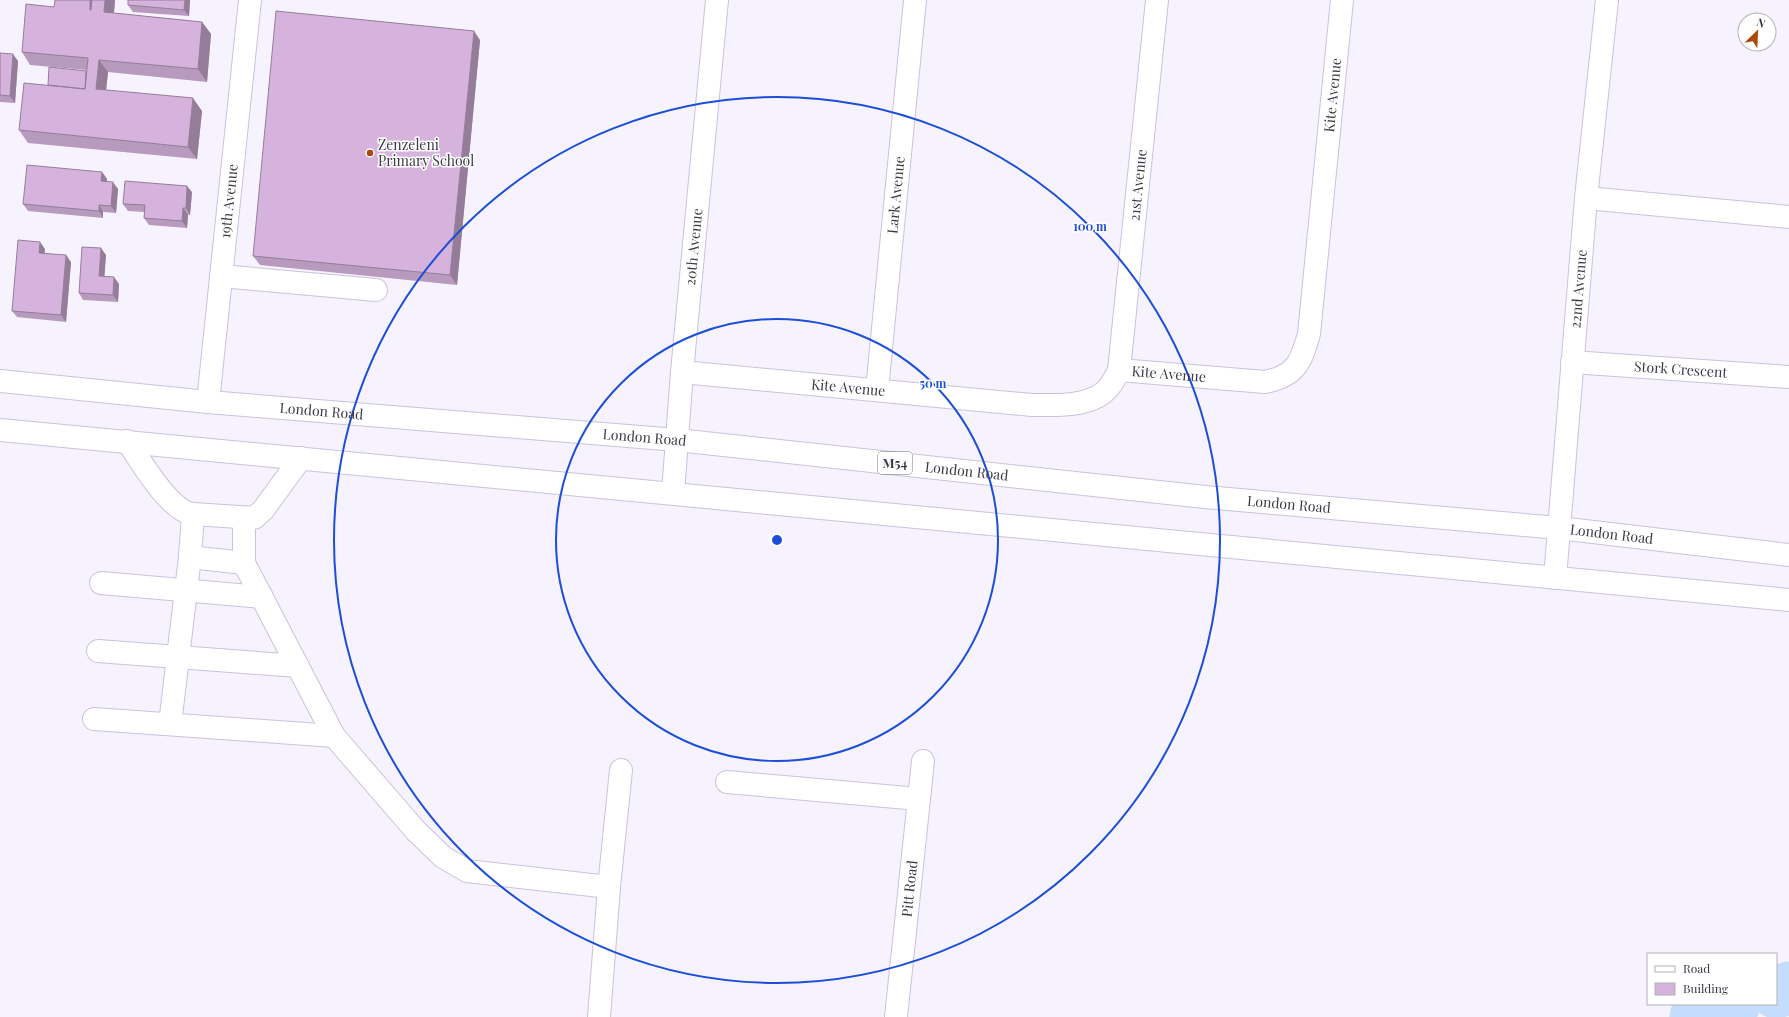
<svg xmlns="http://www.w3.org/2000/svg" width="1789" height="1017" viewBox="0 0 1789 1017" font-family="'Playfair Display',serif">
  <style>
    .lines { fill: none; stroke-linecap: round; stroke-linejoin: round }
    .river { stroke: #c4dcfe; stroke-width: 53 }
    .minor-casing { stroke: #cac2dc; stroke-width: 24 }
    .major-casing { stroke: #cac2dc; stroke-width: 24 }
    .minor { stroke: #fff; stroke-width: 22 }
    .major { stroke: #fff; stroke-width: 22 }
    .wall { fill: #b79abd }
    .shaded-wall { fill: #957d9a }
    .building { fill: #d5b3dc; stroke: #957d9a }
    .ring { fill: none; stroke: #1d4ed8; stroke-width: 2 }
    .poi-dot { fill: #aa4908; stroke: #fff; stroke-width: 1.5 }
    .labels { text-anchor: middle; stroke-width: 3; stroke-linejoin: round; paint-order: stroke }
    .shield { fill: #fff; stroke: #76747c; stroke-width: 1 }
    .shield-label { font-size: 13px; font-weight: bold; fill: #3c3944 }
    .street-label { font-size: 14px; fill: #3c3944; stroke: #fff }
    .poi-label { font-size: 14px; fill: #3c3944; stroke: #fff; text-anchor: start }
    .centre { fill: #1d4ed8; stroke: #fff; stroke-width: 2 }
    .ring-label { font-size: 12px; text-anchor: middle; font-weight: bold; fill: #1d4ed8; stroke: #fff; stroke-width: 3; stroke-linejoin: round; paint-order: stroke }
  </style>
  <rect width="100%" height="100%" fill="#f7f3fe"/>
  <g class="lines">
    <!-- river -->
    <path class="river" d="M 1776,992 L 1789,988
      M 1696,1017 L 1734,1004"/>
    <!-- minor casing -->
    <g class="minor-casing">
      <g id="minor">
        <path d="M 1586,198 L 1789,217"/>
        <path d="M 221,276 L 376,290"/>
        <path id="s1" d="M 1572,362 L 1789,377"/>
        <path id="s2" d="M 1119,370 L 1157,0"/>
        <path id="s3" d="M 682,372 L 1032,405 C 1054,405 1085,407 1103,393 C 1111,387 1115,378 1119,370 L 1265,382 C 1296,376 1301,362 1309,334 L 1342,0"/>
        <path id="s4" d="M 877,390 L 915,0"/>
        <path id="s5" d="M 208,402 L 250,0"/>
        <path d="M 127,441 C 141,461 169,511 193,514 L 254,518 L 263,510 L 301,458"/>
        <path id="s6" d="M 673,493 L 682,372 L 717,0"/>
        <path d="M 244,518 L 244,563 L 334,736 L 416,831 L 443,857 L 467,871 L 609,887"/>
        <path d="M 190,557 L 244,563"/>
        <path id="s7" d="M 1555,578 L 1586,198 L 1607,0"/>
        <path d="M 101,583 L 262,597"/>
        <path d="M 98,651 L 298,666"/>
        <path d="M 94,719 L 334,736"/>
        <path d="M 170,724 L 190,557 L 193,514"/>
        <path d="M 727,782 L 919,799"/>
        <path d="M 599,1017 L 609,887 L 621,770"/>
        <path id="s8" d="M 896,1017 L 923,761"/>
      </g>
    </g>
    <!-- major casing -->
    <g class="major-casing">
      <g id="major">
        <path id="s9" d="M 0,381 L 208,402 L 677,440 L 1205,497 L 1559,528 L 1789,555"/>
        <path d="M 0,430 L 1789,600"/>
      </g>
    </g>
    <!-- minor -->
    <use href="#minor" class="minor"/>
    <!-- major -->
    <use href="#major" class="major"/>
  </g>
  <!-- wall -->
  <path class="wall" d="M 115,0 L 114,13 L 202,22 L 211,34 L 207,82 L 108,72 L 106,90 L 202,111 L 197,159 L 28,143 L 19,130 L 48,85 L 86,71 L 87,70 L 30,65 L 22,52 L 54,7 Z
    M 128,0 L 190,0 L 189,16 L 133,12 L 128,5 Z
    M 480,40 L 457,285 L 260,265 L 253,256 Z
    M 0,53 L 18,61 L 15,103 L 0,102 Z
    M 102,172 L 107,179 L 106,182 L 118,189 L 116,213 L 103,212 L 103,218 L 28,211 L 23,204 Z
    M 192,192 L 190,215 L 188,215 L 187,228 L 149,225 L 144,218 L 144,212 L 128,211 L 123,204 Z
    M 45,249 L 44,253 L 71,262 L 66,322 L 17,317 L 12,311 Z
    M 106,255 L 104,276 L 119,284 L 118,302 L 83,300 L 79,293 Z"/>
  <!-- shaded-wall -->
  <path class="shaded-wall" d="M 90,0 L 95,0 L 98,23 L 90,10 Z
    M 105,0 L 115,0 L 113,24 L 104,12 Z
    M 185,0 L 190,0 L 189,16 L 184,10 Z
    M 202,22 L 211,34 L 207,82 L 198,69 Z
    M 474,31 L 480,40 L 457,285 L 450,275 Z
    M 13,54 L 18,61 L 15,103 L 10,96 Z
    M 99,60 L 108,72 L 105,101 L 96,89 Z
    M 193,98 L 202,111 L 197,159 L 188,147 Z
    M 102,172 L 107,179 L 106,188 L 101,181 Z
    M 113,182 L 118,189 L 116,213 L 111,206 Z
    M 187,186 L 192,192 L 190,215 L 186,208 Z
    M 99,205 L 103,212 L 103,218 L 99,211 Z
    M 183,208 L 188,215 L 187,228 L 182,221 Z
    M 40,242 L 45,249 L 44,260 L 39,253 Z
    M 101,248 L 106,255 L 104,283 L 99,276 Z
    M 66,255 L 71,262 L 66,322 L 61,315 Z
    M 114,277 L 119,284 L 118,302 L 113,295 Z"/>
  <!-- building -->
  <path class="building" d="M 55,0 L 90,0 L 90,10 L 91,10 L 92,0 L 105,0 L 104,12 L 202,22 L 198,69 L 99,60 L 96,89 L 193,98 L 188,147 L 19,130 L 24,83 L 85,89 L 88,58 L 22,52 L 26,4 L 54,7 Z
    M 128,0 L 185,0 L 184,10 L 128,5 Z
    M 276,11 L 474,31 L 450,275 L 253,256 Z
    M 0,53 L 13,54 L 10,96 L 0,95 Z
    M 49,67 L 86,71 L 85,89 L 48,85 Z
    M 27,165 L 102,172 L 101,181 L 113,182 L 111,206 L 99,205 L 99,211 L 23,204 Z
    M 125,181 L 187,186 L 186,208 L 183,208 L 182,221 L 144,218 L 145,205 L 123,204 Z
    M 18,240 L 40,242 L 39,253 L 66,255 L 61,315 L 12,311 Z
    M 82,247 L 101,248 L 99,276 L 114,277 L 113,295 L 79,293 Z"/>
  <!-- distance rings -->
  <g class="ring">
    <circle cx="777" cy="540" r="221"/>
    <circle cx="777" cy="540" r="443"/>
  </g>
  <!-- markers -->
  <circle class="poi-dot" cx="370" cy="153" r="4"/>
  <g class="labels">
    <!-- shield labels -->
    <rect class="shield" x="878" y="452" width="34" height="22" rx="3"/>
    <g class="shield-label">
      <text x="895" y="468">M54</text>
    </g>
    <!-- street labels -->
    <g class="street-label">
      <text dy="5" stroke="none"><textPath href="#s3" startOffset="910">Kite Avenue</textPath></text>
      <text dy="5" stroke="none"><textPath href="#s2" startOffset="186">21st Avenue</textPath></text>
      <text dy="5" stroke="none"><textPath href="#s4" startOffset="196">Lark Avenue</textPath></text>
      <text dy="5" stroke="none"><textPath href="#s5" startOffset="202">19th Avenue</textPath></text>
      <text dy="5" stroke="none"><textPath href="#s6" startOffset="247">20th Avenue</textPath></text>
      <text dy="5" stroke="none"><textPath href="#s7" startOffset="290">22nd Avenue</textPath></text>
      <text dy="5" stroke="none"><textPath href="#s1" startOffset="109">Stork Crescent</textPath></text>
      <text dy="5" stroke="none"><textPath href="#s3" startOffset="503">Kite Avenue</textPath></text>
      <text dy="5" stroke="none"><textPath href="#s3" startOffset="167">Kite Avenue</textPath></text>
      <text dy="5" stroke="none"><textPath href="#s9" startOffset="323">London Road</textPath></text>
      <text dy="5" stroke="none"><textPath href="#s9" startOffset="647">London Road</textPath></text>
      <text dy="5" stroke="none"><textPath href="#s9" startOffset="971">London Road</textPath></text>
      <text dy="5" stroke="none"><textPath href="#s9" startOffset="1295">London Road</textPath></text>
      <text dy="5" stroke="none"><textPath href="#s9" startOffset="1619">London Road</textPath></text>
      <text dy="5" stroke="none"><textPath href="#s8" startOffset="129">Pitt Road</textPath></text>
    </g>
    <!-- poi labels -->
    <g class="poi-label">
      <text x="378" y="150">Zenzeleni<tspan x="378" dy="16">Primary School</tspan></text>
    </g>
  </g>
  <circle cx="777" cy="540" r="6" class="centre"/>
  <g class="ring-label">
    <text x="1090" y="231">100 m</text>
    <text x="933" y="388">50 m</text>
  </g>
  <!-- legend -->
  <rect x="1647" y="953" width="130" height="52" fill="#ffffff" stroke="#b1b0b4"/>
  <rect x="1655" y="966" width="20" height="6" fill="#ffffff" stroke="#b1b0b4"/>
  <text x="1683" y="973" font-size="12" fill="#3c3944">Road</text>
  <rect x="1655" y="983" width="20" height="12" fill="#d5b3dc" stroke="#b1b0b4"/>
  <text x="1683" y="993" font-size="12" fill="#3c3944">Building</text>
  <!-- north arrow -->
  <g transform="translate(1757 32) rotate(24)"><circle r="19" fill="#ffffff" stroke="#b1b0b4"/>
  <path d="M0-3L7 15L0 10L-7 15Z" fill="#aa4908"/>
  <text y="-6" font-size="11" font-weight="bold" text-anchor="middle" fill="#3c3944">N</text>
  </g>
</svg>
